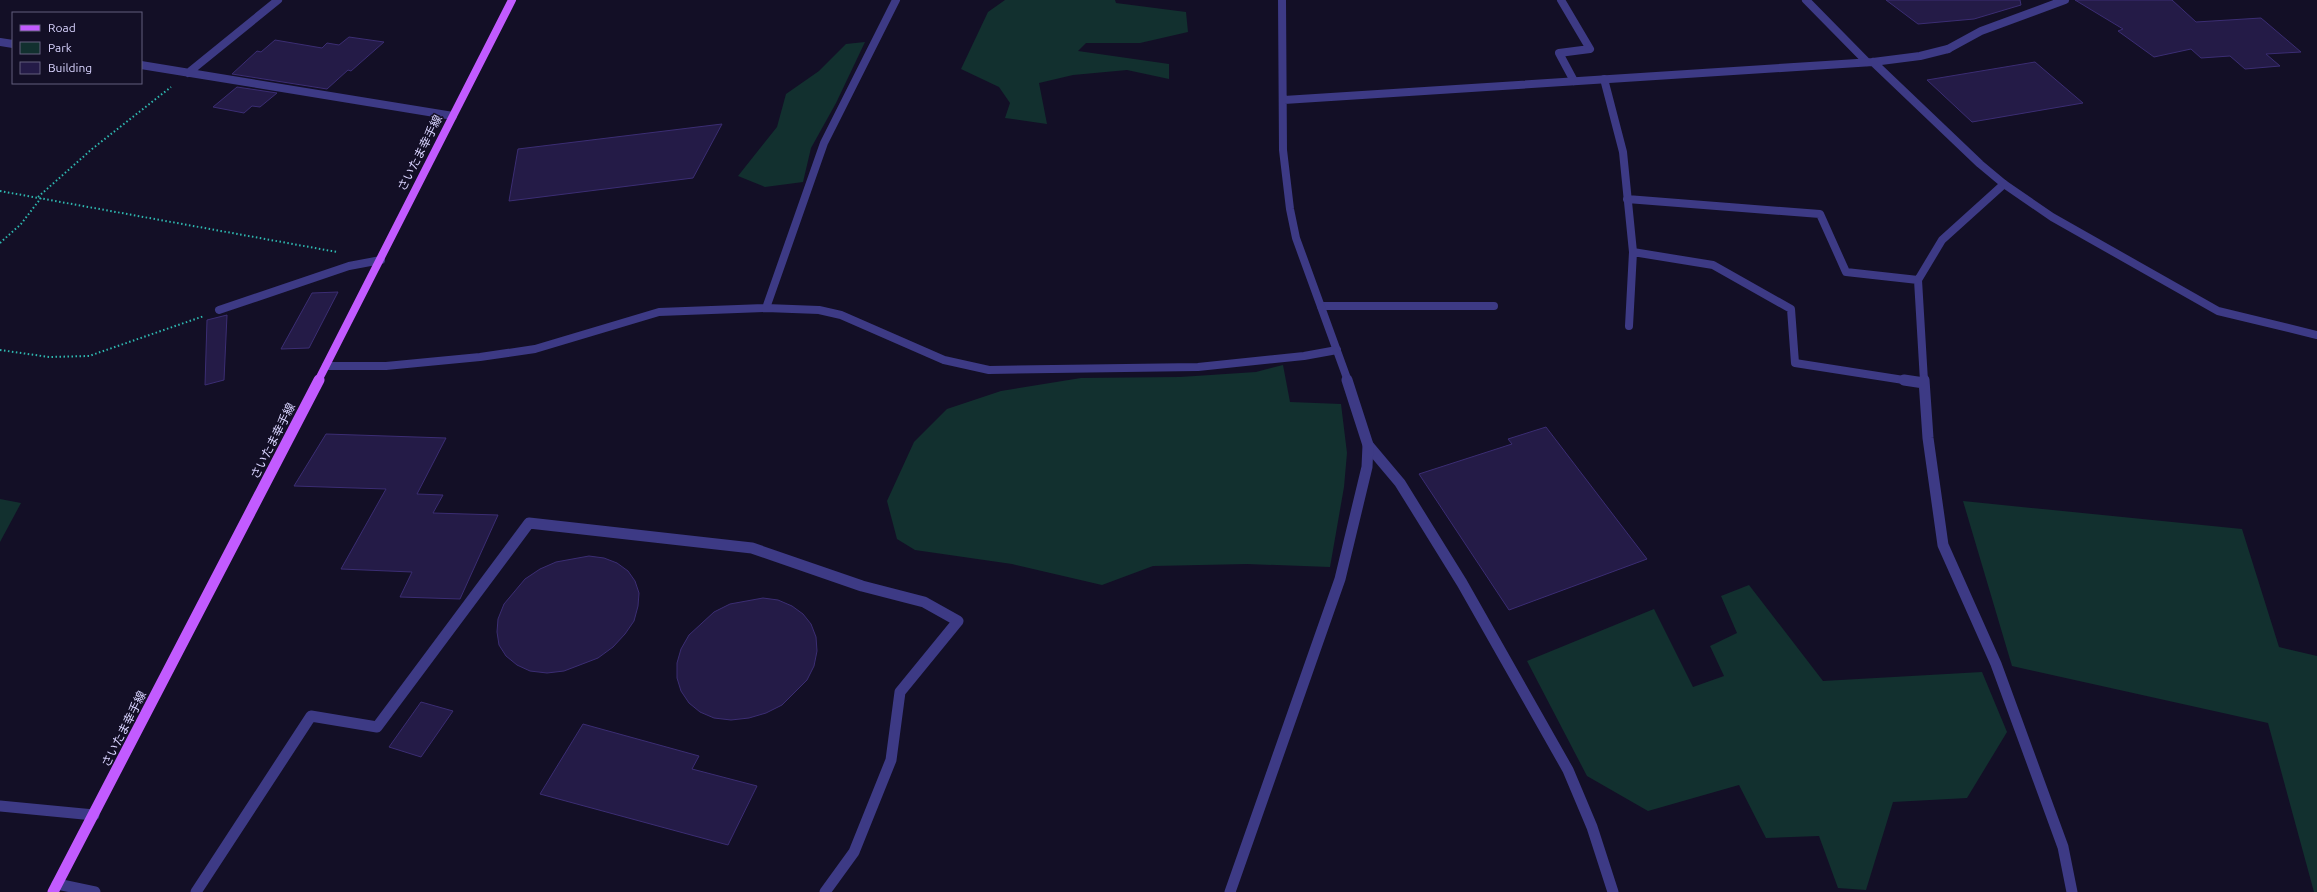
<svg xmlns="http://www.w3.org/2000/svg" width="2317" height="892" viewBox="0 0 2317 892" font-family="Ubuntu,'Noto Sans JP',sans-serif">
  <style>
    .green { fill: #12302f }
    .building { fill: #241b47; stroke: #3b2d73 }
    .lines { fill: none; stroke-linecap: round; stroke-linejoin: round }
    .path { stroke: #2fb8b0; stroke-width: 2; stroke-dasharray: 1.5 2.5; stroke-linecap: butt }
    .service { stroke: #3d3a85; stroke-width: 8 }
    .minor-far1 { stroke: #3d3a85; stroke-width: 8 }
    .minor { stroke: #3d3a85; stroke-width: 11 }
    .tertiary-far1 { stroke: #3d3a85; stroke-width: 8 }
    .tertiary { stroke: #3d3a85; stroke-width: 11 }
    .primary-far1 { stroke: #c25bff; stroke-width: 8 }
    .primary { stroke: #c25bff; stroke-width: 11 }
    .labels { text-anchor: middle; stroke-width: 3; stroke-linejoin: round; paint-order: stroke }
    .street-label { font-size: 12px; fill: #d9d4ff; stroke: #130f26 }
  </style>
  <rect width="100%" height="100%" fill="#130f26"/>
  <!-- green -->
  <path class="green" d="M 1005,0 L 1115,0 L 1116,3 L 1186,12 L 1188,32 L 1140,43 L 1086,43 L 1078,51 L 1169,64 L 1169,79 L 1127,70 L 1073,75 L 1039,83 L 1047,124 L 1005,118 L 1010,103 L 999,87 L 961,69 L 988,12 Z
    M 865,42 L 836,103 L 811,148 L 803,182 L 765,187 L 738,176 L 777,127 L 786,94 L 819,71 L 846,44 Z
    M 1283,365 L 1290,402 L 1341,404 L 1347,453 L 1344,487 L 1330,567 L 1247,564 L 1153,566 L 1102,585 L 1012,564 L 915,550 L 897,539 L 887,501 L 914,442 L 947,409 L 1001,391 L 1081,378 L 1180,377 L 1256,372 Z
    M 0,499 L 21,503 L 0,542 Z
    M 1963,501 L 2242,529 L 2279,647 L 2317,656 L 2317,892 L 2314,892 L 2268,723 L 2012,666 Z
    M 1749,585 L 1823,681 L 1982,672 L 2007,732 L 1967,798 L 1893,802 L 1866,890 L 1838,888 L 1819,836 L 1766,838 L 1739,785 L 1648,811 L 1587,776 L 1527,661 L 1654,609 L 1693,687 L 1724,676 L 1710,646 L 1737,633 L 1721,596 Z"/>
  <!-- building -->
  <path class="building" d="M 1886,0 L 2020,0 L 2021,5 L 1974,19 L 1918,24 Z
    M 2075,0 L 2172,0 L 2196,22 L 2261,18 L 2301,52 L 2266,54 L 2280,66 L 2245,69 L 2230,56 L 2201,58 L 2191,49 L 2154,57 L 2118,31 L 2123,29 Z
    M 349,37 L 384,42 L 351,71 L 348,70 L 327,89 L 232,74 L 257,51 L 261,52 L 275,40 L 322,48 L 327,43 L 339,45 Z
    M 2035,62 L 2083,103 L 1972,122 L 1927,80 Z
    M 237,87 L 277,93 L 260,107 L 252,106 L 244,113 L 213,107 Z
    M 722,124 L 693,178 L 509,201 L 518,149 Z
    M 338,292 L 309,348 L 281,349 L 312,293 Z
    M 227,315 L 224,380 L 205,385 L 207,320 Z
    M 1546,427 L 1647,559 L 1509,610 L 1419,474 L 1512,444 L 1508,439 Z
    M 326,434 L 446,438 L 417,494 L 443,495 L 433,513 L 498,515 L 460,599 L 400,597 L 412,572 L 341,569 L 386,489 L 294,486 Z
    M 589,556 L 604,558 L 617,563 L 628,571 L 635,581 L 639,593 L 638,606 L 634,621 L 625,634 L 613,647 L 598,658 L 564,671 L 547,673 L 530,671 L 517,665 L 506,656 L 499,645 L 497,632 L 498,619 L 504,604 L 525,579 L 540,569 L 556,562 Z
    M 763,598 L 778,600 L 792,606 L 803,614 L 811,624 L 816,637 L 817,651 L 814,666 L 807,680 L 782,705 L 766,713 L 749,718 L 731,720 L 714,718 L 700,712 L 689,703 L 681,691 L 677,678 L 677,663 L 681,649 L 689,635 L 714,612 L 730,604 Z
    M 421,702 L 453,711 L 421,757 L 389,747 Z
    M 583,724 L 699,756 L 692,769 L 757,786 L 728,845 L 540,794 Z"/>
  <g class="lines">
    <!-- path -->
    <path class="path" d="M 0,191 L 337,252
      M 38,197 L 92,149 L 171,87
      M 0,243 L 21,224 L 41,198
      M 0,350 L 49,357 L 89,356 L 204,316"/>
    <!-- service -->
    <path class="service" d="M 1948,49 L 1981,31 L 2065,0"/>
    <!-- minor-far1 -->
    <path class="minor-far1" d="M 1561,0 L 1590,49 L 1559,53 L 1574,81
      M 1806,0 L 1867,62
      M 0,42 L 13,44
      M 141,65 L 453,116
      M 188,73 L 278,0
      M 1604,79 L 1623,152 L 1633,252 L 1629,326
      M 1627,199 L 1820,214 L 1846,272 L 1918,280
      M 1633,252 L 1713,265 L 1791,309 L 1795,363 L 1910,381
      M 1321,306 L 1494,306
      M 766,308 L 824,143 L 896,0
      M 219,310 L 349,266 L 381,260
      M 326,366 L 386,366 L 480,357 L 535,349 L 659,312 L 766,308 L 819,310 L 841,315 L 944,360 L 989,370 L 1198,367 L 1304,356 L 1337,350
      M 1924,381 L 1918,280 L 1942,240 L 2004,184"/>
    <!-- minor -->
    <path class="minor" d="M 1904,380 L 1924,383
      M 1924,380 L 1928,438 L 1943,545 L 1996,664 L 2063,847 L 2072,892
      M 1368,445 L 1400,483 L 1462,583 L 1568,770 L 1592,827 L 1613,892
      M 0,806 L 94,815
      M 57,884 L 95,892
      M 196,892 L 311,716 L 377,727 L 529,523 L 752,548 L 862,586 L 924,602 L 958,621 L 900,692 L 891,760 L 854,852 L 825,892"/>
    <!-- tertiary-far1 -->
    <path class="tertiary-far1" d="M 1282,0 L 1283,150 L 1290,209 L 1296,238 L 1348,381
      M 1873,62 L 1980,164 L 2004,184 L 2052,217 L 2218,311 L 2317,335
      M 1284,100 L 1873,62 L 1920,56 L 1948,49"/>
    <!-- tertiary -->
    <path class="tertiary" d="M 1230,892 L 1340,579 L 1367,467 L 1368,445 L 1347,380"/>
    <!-- primary-far1 -->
    <path class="primary-far1" d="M 318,381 L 512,0"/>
    <!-- primary -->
    <path class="primary" d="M 53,892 L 319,380"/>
  </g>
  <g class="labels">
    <!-- street labels -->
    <g class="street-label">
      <text transform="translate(420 153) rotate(-63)" y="4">さいたま幸手線</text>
      <text transform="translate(273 441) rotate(-63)" y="4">さいたま幸手線</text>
      <text transform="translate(124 729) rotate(-63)" y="4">さいたま幸手線</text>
    </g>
  </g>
  <!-- legend -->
  <rect x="12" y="12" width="130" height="72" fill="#130f26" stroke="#625e7d"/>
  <rect x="20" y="25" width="20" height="6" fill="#c25bff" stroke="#625e7d"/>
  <text x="48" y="32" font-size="12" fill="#d9d4ff">Road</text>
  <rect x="20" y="42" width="20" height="12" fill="#12302f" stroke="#625e7d"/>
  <text x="48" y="52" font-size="12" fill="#d9d4ff">Park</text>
  <rect x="20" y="62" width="20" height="12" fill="#241b47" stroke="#625e7d"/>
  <text x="48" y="72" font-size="12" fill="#d9d4ff">Building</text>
</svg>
